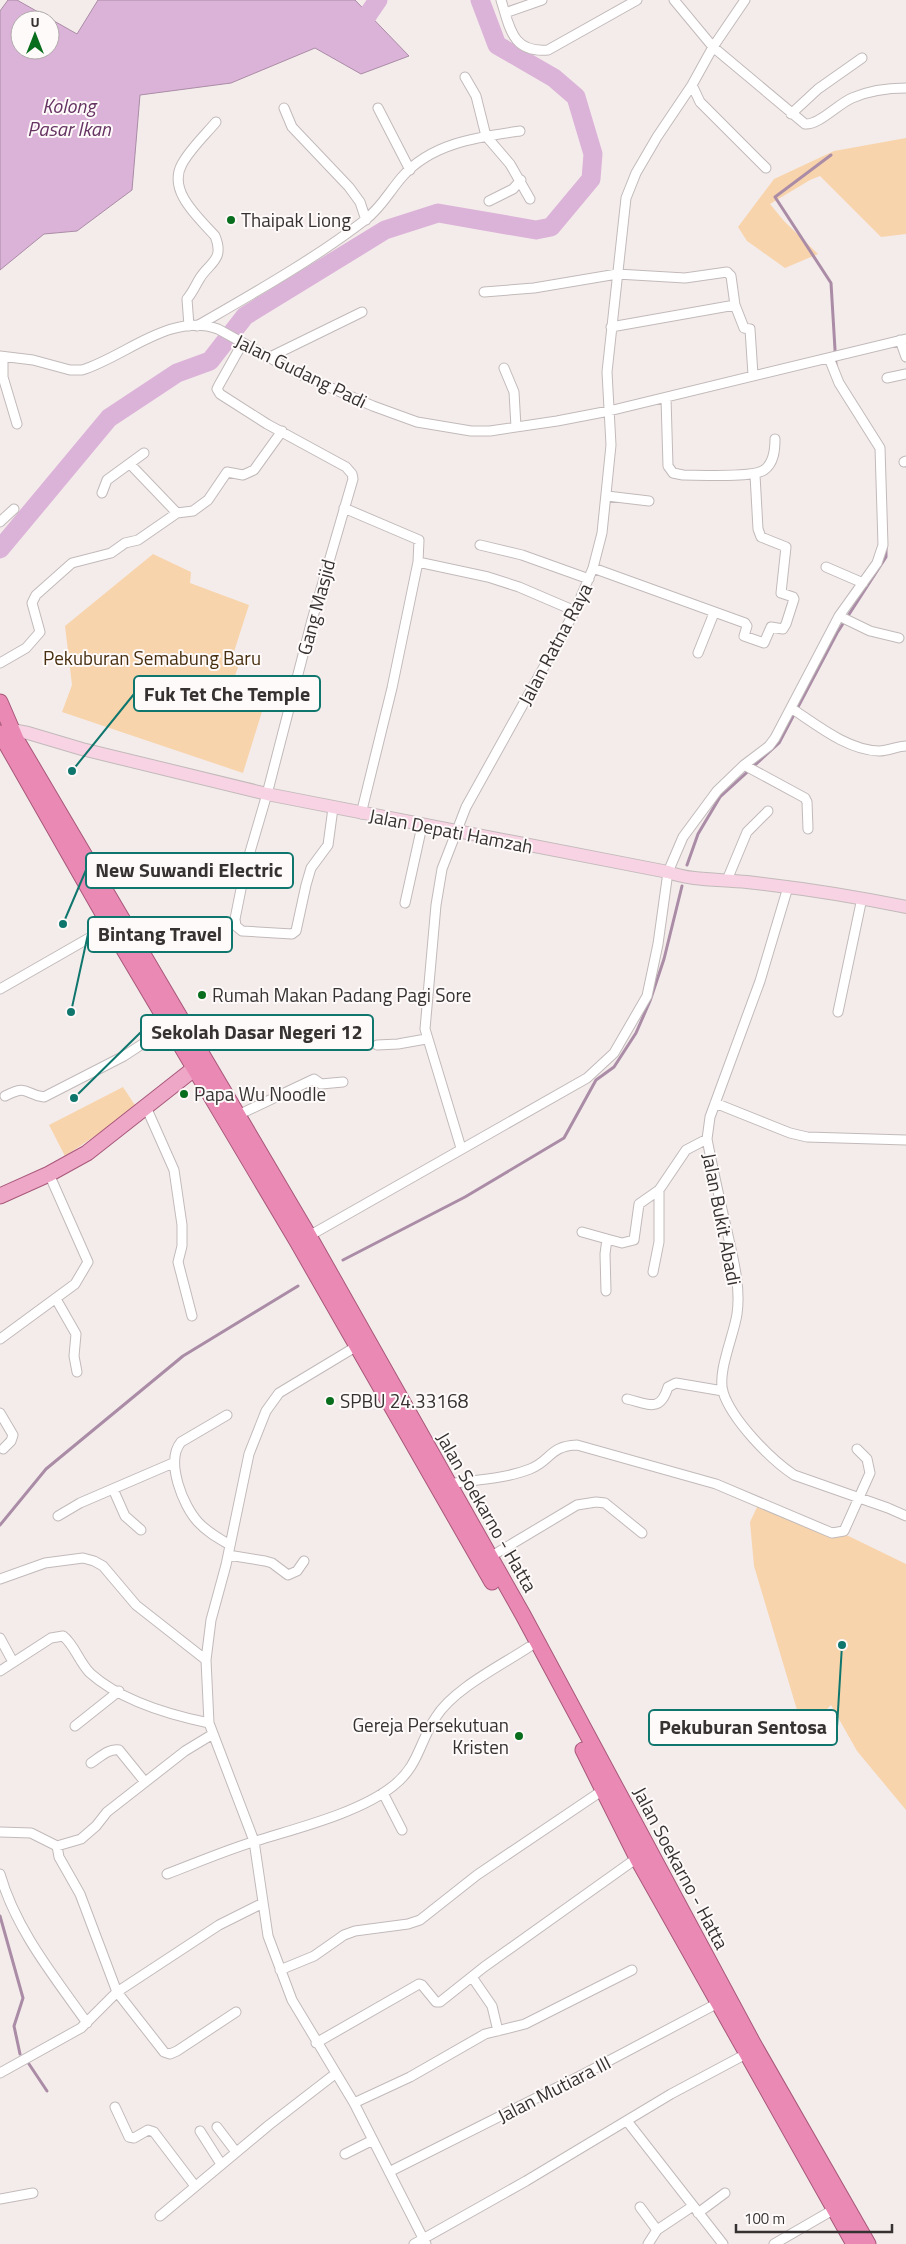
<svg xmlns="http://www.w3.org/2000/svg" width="906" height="2244" viewBox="0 0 906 2244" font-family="'Titillium Web',sans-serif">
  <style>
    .green { fill: #f8d4ac }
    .water { fill: #dcb3d8; stroke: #aa8ca6; fill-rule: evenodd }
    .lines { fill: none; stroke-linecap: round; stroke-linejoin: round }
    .stream { stroke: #aa8ca6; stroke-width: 3 }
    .river { stroke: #dcb3d8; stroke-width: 19 }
    .minor-casing { stroke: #c2baba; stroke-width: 11 }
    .secondary-casing { stroke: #c2baba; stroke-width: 14 }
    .primary-casing { stroke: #a8587a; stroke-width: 17 }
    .trunk-casing { stroke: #a8587a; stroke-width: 17 }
    .minor { stroke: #fff; stroke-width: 9 }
    .secondary { stroke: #f7d3e3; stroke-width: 12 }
    .primary { stroke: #efa7c7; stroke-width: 15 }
    .trunk { stroke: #ea8ab4; stroke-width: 15 }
    .poi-dot { fill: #086d1c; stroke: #fffafa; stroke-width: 2 }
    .labels { text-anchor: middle; stroke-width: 4; stroke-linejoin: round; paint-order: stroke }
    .poi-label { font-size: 19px; fill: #363232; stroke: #fffafa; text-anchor: start }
    .street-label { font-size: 19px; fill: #363232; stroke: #fffafa }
    .park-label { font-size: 19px; fill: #472e0e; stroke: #fffafa }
    .water-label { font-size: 20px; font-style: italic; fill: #663463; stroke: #fffafa }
    .leader { fill: none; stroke: #0f766e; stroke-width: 2 }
    .callout-dot { fill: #0f766e; stroke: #fffafa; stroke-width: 2 }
    .callout { fill: #fffafa; stroke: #0f766e; stroke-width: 2 }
    .callout-label { font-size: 20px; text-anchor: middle; font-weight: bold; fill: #363232 }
  </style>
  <rect width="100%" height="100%" fill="#f4eceb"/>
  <!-- green -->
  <path class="green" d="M 906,138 L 906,234 L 881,237 L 820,176 L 810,180 L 770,204 L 784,221 L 818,254 L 785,268 L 747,241 L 738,227 L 774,179 L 834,151 Z
    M 153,554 L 191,572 L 190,583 L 249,605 L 232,658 L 240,662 L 231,686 L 265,702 L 243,773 L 62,712 L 72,685 L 65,626 Z
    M 123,1087 L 137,1108 L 65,1156 L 49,1125 Z
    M 758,1505 L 817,1531 L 830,1527 L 906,1564 L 906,1810 L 857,1751 L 831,1705 L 815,1721 L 797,1710 L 754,1566 L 750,1522 Z"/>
  <!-- water -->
  <path class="water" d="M 8,0 L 17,0 L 77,34 L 98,0 L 355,0 L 409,56 L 361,74 L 315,48 L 231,83 L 140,95 L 132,190 L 77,231 L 44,234 L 0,270 L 0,11 ZM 20,20 L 50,20 L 50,50 L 20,50 Z"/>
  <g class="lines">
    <!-- stream -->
    <path class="stream" d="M 831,155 L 775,197 L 831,283 L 836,366
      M 687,865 L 698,834 L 720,797 L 779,743 L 837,633 L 886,557 L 886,547
      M 343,1260 L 465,1197 L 564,1138 L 596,1080 L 614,1067 L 636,1033 L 650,1001 L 664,959 L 682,886
      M 0,1525 L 46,1469 L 183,1356 L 298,1286
      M 0,1916 L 23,1998 L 14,2026 L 20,2054
      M 29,2064 L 47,2091"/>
    <!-- river -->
    <path class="river" d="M 365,19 L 378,0
      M 0,549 L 109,418 L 177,373 L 210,361 L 245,316 L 385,230 L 438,213 L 536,230 L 551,227 L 591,179 L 593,154 L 576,97 L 554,78 L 497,45 L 480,0"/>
    <!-- minor casing -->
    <g class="minor-casing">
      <path id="minor" d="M 501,0 C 510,28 512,53 548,50 L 637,0
        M 674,0 L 713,47 L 805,124 C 819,125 838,104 852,98 C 868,91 889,88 906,88
        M 505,13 L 542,0
        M 465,77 L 476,96 L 486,136 L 510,164 L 530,199
        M 692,85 L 700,102 L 766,168
        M 284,108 L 292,127 L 349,187 L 360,202 L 366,220
        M 378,108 L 410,170
        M 791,114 L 818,89 L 862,58
        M 489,201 L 513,189 L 521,180
        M 484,292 L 534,288 L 617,274 L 685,278 L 727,272 L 731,276 L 735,305 L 744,328 L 750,329 L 753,375
        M 189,326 L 187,299 C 193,292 195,286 200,278 C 209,263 225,260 215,236 C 199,218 167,191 182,164 C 190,149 205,135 216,122
        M 197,326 C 254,293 313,260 365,220 C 381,208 389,192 402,177 C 431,143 478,137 520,131
        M 611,327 L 735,305
        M 900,340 L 906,357
        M 242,344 L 219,385 L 217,389 L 220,394 L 267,424 L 346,467 L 352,474 L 353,479 L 312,620 L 267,794 L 245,869 L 235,919 L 236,926 L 242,931 L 292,934 L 296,931 L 306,885 L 311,868 L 328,845 L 333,808
        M 0,356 L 33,360 L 70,370 L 82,370 C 125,357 170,312 218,329 L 299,374 L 373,406 L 417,422 L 471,431 L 490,431 L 557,421 L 609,411 L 906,339
        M 3,357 L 3,377 L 17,424
        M 268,358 L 362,312
        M 504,368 L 514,392 L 516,427
        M 887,378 L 906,374
        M 666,398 L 668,466 L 673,473 L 683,475 C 700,475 753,478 764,470 C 774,463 775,450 775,439
        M 904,462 L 906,461
        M 130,464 L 177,513
        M 102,493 L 107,480 L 144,453
        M 607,496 L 649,501
        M 344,508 L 419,540 L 418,562 L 392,688 L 361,814
        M 0,522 L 14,509
        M 480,545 L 522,555 L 589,579
        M 418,562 L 488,577 L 519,587 L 575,611
        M 826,567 L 863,583
        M 593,568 L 745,623 L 747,626 L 744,636 L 764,643 L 771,627 L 783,629 L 786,624 L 794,599 L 793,597 L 781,593 L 786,547 L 761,537 L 758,529 L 755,475
        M 839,616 L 870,631 L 899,638
        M 698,653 L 714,613
        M 0,663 L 26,648 L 40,632 L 32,603 L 36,595 L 72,563 L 111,553 L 125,543 L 138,540 L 177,513 L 193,511 L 208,500 L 227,472 L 243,475 L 254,470 L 282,431
        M 791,708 C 817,725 847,750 879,751 C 889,751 897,746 906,746
        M 744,765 L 805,798 L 807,802 L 808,829
        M 727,880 L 747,832 L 768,811
        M 788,887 L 760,981 L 710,1117 L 707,1139 C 713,1170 720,1201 727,1231 C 733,1258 741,1287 737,1314 C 734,1335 717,1372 723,1392 C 732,1420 770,1459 794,1475 L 888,1508 L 906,1516
        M 405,903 L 422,826
        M 0,989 L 110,926
        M 838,1012 L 862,898
        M 377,1045 L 398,1044 L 426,1039
        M 5,1096 C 29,1084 23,1094 44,1097 L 124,1056 L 170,1026
        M 715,1103 L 790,1133 L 807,1137 L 906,1140
        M 146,1107 L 174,1170 L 182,1225 L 182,1246 L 178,1262 L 192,1316
        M 238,1115 L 314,1079 L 321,1084 L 343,1082
        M 461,1148 L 425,1029 L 436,905 L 442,869 L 466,807 L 575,611 L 593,568 L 602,533 L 611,445 L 607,372 L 626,198 L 636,173 L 657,137 L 692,85 L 713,47 L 745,0
        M 582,1232 L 607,1239
        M 309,1236 L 587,1078 L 614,1053 L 647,996 L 658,944 L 668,872 L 683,837 L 717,791 L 744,765 L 769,746 L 775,738 L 839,616 L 877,563 L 883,545 L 880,448 L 839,383 L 829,358
        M 653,1272 L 659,1242 L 659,1190 L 686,1150 L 707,1139
        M 606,1291 L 605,1254 L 607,1239 L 622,1243 L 634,1240 L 639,1204 L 659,1190
        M 56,1299 L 76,1334 L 74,1356 L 77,1372
        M 0,1339 L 75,1284 L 88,1262 L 49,1174
        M 357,1346 L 279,1393 L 266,1411 L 249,1454 L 226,1565 L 211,1620 L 206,1660 L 209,1723 L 254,1841 L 268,1936 L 292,2000 L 354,2103 L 426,2244
        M 627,1399 C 649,1404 660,1413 668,1387 L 676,1383 L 723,1391
        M 0,1413 L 13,1435 L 11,1441 L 3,1449
        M 227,1415 L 181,1442 C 165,1461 183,1506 198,1522 C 207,1532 218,1538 230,1545
        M 448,1484 C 474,1480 505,1479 530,1469 C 551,1461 549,1446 577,1445 L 716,1484 L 832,1533 L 844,1531 L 870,1473 L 867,1459 L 857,1449
        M 113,1489 L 125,1516 L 141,1530
        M 58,1516 L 80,1503 L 173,1463
        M 228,1555 L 265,1561 L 272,1563 L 288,1575 L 297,1571 L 304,1561
        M 490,1557 L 577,1505 L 596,1502 L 605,1503 L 642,1533
        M 0,1579 L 45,1563 L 83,1558 L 94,1561 L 103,1566 L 136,1605 L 206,1660
        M 0,1638 L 13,1662
        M 0,1671 L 51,1638 L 63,1636 C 74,1644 79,1662 90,1673 C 120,1700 170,1715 209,1723
        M 75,1726 L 119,1691
        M 91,1763 C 100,1757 109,1748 119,1750 L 145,1782
        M 383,1793 L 402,1830
        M 0,1832 L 31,1833 L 57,1846 L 59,1857 L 80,1894 L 117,1992 L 164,2052 L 170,2054 L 177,2051 L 236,2012
        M 57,1846 L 81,1839 L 96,1826 L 107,1812 L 185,1751 L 213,1734
        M 0,1874 C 16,1930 54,1976 87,2023
        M 167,1874 C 196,1863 226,1850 256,1841 C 297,1828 359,1813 393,1786 C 419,1766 419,1742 436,1717 C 453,1689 502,1665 529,1647
        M 280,1970 L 314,1956 L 344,1935 L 355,1931 L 408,1924 L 420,1920 L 477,1875 L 603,1790
        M 472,1977 L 492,2006 L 498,2031
        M 316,2043 L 419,1984 L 422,1985 L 436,2002 L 440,2002 L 484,1967 L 637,1858
        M 0,2073 L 81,2028 L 117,1992 L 219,1925 L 263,1903
        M 354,2103 L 410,2077 L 485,2034 L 525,2024 L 632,1970
        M 115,2107 L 129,2137 L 134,2138 L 148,2130 L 154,2132 L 195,2186
        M 627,2121 L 723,2244
        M 217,2127 L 236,2152
        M 200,2131 L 221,2164
        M 345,2154 L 373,2140
        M 389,2172 L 584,2074 L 718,2003
        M 0,2199 L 33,2193
        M 640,2207 L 657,2230
        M 698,2213 L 725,2193
        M 160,2216 L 269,2125 L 335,2074
        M 414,2244 L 526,2181 L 671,2094 L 746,2054
        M 648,2244 L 657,2230 L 693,2206
        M 774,2244 L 838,2207"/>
    </g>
    <!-- secondary casing -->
    <g class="secondary-casing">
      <path id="secondary" d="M 5,733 L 12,730 L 28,733 L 82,749 L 267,794 L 668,872 C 692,881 721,879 747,882 C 801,888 853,896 906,907"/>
    </g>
    <!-- primary casing -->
    <g class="primary-casing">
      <path id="primary" d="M 0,1196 L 49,1174 L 87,1153 L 195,1068 L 205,1063"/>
    </g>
    <!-- trunk casing -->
    <g class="trunk-casing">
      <path id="trunk" d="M 0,702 L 16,739 L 309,1236 L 523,1615 L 754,2045 L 868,2244
        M 0,733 L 110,926 L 298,1243 L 492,1582
        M 583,1750 L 637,1858 L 854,2244"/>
    </g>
    <!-- minor -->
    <use href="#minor" class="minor"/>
    <!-- secondary -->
    <use href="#secondary" class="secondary"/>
    <!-- primary -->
    <use href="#primary" class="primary"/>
    <!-- trunk -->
    <use href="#trunk" class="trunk"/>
  </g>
  <!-- markers -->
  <g class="poi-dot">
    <circle cx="231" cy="220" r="5"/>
    <circle cx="202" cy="995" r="5"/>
    <circle cx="184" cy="1094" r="5"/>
    <circle cx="330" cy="1401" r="5"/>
    <circle cx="519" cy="1736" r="5"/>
  </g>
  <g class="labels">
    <!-- poi labels -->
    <g class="poi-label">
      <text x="241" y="227">Thaipak Liong</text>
      <text x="212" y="1002">Rumah Makan Padang Pagi Sore</text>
      <text x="194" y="1101">Papa Wu Noodle</text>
      <text x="340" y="1408">SPBU 24.33168</text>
      <text x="509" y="1732" text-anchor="end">Gereja Persekutuan<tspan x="509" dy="22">Kristen</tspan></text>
    </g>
    <!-- street labels -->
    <g class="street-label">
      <text transform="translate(301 371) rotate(26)" y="7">Jalan Gudang Padi</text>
      <text transform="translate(316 607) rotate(-75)" y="7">Gang Masjid</text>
      <text transform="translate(555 644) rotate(-62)" y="7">Jalan Ratna Raya</text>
      <text transform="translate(451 831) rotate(11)" y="7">Jalan Depati Hamzah</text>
      <text transform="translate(722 1219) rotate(79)" y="7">Jalan Bukit Abadi</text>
      <text transform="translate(487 1512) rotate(60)" y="7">Jalan Soekarno - Hatta</text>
      <text transform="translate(681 1868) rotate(62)" y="7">Jalan Soekarno - Hatta</text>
      <text transform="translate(554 2089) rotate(-27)" y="7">Jalan Mutiara III</text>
    </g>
    <!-- park labels -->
    <g class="park-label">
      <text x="152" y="665">Pekuburan Semabung Baru</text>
    </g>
    <!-- water labels -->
    <g class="water-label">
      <text x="69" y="113">Kolong<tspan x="69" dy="23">Pasar Ikan</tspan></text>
    </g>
  </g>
  <!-- callouts -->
  <path class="leader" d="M72 771L134 694M63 924L86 870M71 1012L88 934M74 1098L141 1032M842 1645L837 1727"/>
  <g class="callout-dot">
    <circle cx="72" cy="771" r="5"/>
    <circle cx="63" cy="924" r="5"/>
    <circle cx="71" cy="1012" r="5"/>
    <circle cx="74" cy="1098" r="5"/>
    <circle cx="842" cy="1645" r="5"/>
  </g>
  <g class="callout">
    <rect x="134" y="676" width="186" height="35" rx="5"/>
    <rect x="86" y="853" width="207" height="35" rx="5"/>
    <rect x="88" y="917" width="144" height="35" rx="5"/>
    <rect x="141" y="1015" width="232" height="35" rx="5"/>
    <rect x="649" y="1710" width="188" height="35" rx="5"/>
  </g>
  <g class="callout-label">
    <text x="227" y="701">Fuk Tet Che Temple</text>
    <text x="189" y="877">New Suwandi Electric</text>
    <text x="160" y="941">Bintang Travel</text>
    <text x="257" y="1039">Sekolah Dasar Negeri 12</text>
    <text x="743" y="1734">Pekuburan Sentosa</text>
  </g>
  <!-- north arrow -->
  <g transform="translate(35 35)"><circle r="24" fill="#fffafa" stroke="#afaaaa"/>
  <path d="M0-4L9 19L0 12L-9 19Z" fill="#086d1c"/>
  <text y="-8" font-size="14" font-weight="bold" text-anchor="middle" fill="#363232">U</text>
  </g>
  <!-- scale -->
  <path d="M736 2224v8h156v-8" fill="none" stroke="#363232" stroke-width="2.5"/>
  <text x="744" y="2224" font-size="15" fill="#363232" stroke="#fffafa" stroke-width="4" paint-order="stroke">100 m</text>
</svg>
